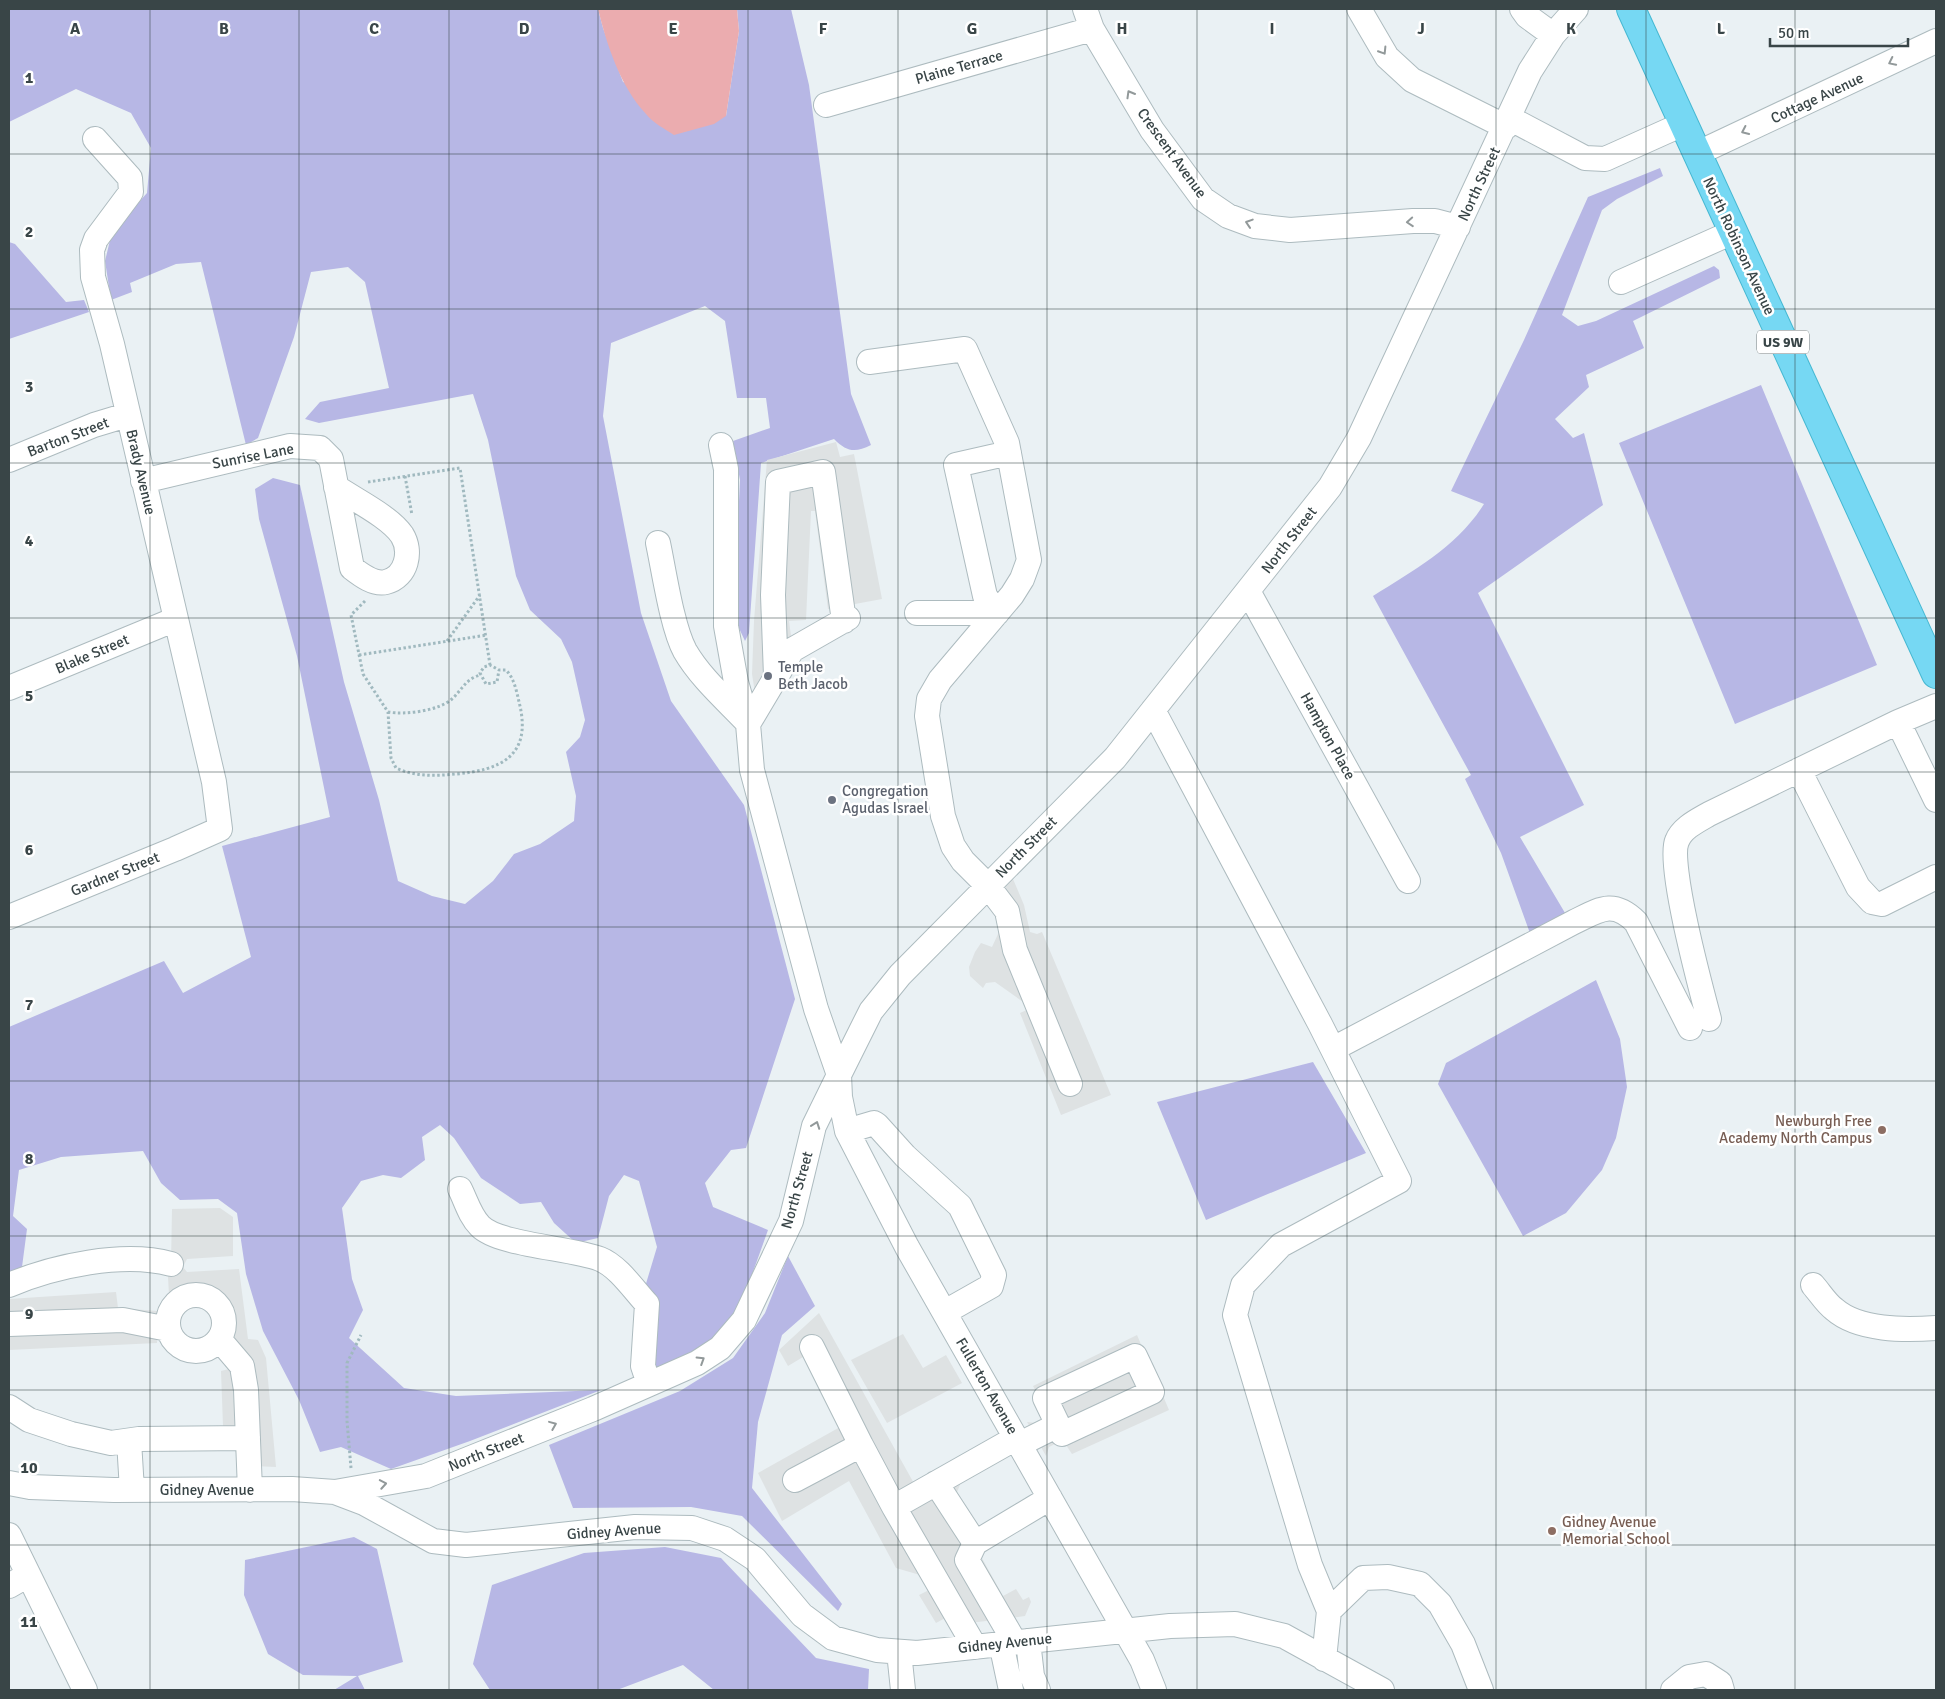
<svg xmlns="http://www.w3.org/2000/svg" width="1945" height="1699" viewBox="0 0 1945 1699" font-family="Signika,sans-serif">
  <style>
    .green { fill: #b7b7e5 }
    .parking { fill: #dee2e3 }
    .water { fill: #ebacaf }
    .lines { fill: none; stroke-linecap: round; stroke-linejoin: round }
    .minor-casing { stroke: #adbbbf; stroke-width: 26 }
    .highway-casing { stroke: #46b8d2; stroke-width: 30 }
    .path { stroke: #a0b9bf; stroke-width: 3; stroke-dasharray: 2.5 2.5; stroke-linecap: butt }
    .minor { stroke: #fff; stroke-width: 24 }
    .highway { stroke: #76d8f3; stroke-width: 28 }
    .oneway { stroke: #92999a }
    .grid { fill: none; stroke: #394547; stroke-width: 1; stroke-opacity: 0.55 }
    .worship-dot { fill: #6b7280; stroke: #fff; stroke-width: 2 }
    .education-dot { fill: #8d6e63; stroke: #fff; stroke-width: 2 }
    .labels { text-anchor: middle; stroke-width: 5; stroke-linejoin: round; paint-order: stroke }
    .shield { fill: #fff; stroke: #747d7e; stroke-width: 1 }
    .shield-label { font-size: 14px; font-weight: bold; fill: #394547 }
    .street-label { font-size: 15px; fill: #394547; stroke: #fff }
    .worship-label { font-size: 15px; fill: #5b616d; stroke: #fff; text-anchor: start }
    .education-label { font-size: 15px; fill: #785e54; stroke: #fff; text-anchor: end }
    .grid-label { font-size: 16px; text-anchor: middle; font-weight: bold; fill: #394547; stroke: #fff; stroke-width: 5; stroke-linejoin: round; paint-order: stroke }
  </style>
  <rect width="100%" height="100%" fill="#eaf1f4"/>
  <!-- green -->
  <path class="green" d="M 9,9 L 598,9 L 603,28 L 623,82 L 726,116 L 739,31 L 737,9 L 791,9 L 809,85 L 851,394 L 871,445 C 855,453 847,452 834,439 L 761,463 L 749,633 L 745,641 L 738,626 L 734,609 L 740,480 L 733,441 L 770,428 L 766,398 L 737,398 L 725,321 L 705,306 L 611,343 L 603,416 L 641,613 L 671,701 L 744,805 L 795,999 L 746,1148 L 731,1150 L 705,1183 L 713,1207 L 768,1230 L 740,1308 L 707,1346 L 659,1371 L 650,1360 L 645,1287 L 657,1247 L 639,1181 L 624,1175 L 609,1196 L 598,1238 L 576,1243 L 554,1223 L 541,1202 L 520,1204 L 481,1178 L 454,1138 L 440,1125 L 422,1137 L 425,1160 L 401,1178 L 383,1175 L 361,1181 L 342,1208 L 352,1279 L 363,1310 L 349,1338 L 404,1388 L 456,1396 L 601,1390 L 470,1441 L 391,1469 L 341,1447 L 320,1452 L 299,1400 L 263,1331 L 246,1274 L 237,1213 L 218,1199 L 180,1200 L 161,1183 L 143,1151 L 61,1157 L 19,1170 L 13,1216 L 27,1229 L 22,1267 L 9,1274 L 9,1027 L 164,961 L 183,993 L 251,957 L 222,846 L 330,817 L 297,656 L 259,519 L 255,489 L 273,478 L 300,485 L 344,682 L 379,800 L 398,881 L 432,896 L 465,904 L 493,881 L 514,854 L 540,844 L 574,821 L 576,796 L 566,752 L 580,737 L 585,720 L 572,662 L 561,639 L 530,610 L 516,576 L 488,440 L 473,394 L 319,423 L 305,419 L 320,402 L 389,388 L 365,282 L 348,267 L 311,272 L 294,337 L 258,438 L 246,445 L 201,262 L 176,264 L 130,283 L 132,292 L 111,300 L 105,261 L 112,232 L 147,193 L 151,148 L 131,113 L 76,89 L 9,122 Z
    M 1660,168 L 1663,176 L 1617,199 L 1602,210 L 1562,315 L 1578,326 L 1596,321 L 1714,266 L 1719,270 L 1720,278 L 1633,321 L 1644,348 L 1586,375 L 1589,387 L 1555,419 L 1573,438 L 1584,433 L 1603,505 L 1478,593 L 1584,805 L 1520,837 L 1568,918 L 1531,936 L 1501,853 L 1465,779 L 1471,775 L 1373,596 C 1414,570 1457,547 1484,504 L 1451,491 L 1524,340 L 1588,197 Z
    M 9,242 L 15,244 L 66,302 L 84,300 L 89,312 L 9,339 Z
    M 1761,385 L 1877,665 L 1735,724 L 1619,443 Z
    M 1596,980 L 1620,1039 L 1627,1087 L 1616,1138 L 1602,1170 L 1566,1213 L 1523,1236 L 1438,1084 L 1446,1063 Z
    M 1313,1062 L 1366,1153 L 1206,1220 L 1157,1102 Z
    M 788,1256 L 815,1306 L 782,1335 L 758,1422 L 752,1488 L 842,1604 L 838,1611 L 742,1516 L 691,1507 L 573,1508 L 549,1445 L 680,1391 L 733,1358 L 765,1313 Z
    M 354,1537 L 377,1549 L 403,1662 L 358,1676 L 365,1690 L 334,1690 L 357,1676 L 303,1675 L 268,1654 L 244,1595 L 245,1560 Z
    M 665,1547 L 721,1558 L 816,1658 L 869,1669 L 868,1690 L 714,1690 L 683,1665 L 617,1690 L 490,1690 L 473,1664 L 492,1585 L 584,1553 Z"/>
  <!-- parking -->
  <path class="parking" d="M 836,442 L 840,457 L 854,454 L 882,599 L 828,609 L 815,511 L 811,511 L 806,620 L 789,621 L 791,636 L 755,693 L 752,674 L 754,621 L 767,460 Z
    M 1013,879 L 1024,905 L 1030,932 L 1037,934 L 1042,932 L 1111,1095 L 1061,1115 L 1020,1013 L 1029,1009 L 1026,1004 L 995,982 L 986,983 L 983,988 L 970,976 L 969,967 L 975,952 L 981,943 L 992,947 L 998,934 L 1000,925 L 987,901 Z
    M 220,1208 L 233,1217 L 233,1256 L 187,1259 L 183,1267 L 187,1272 L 239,1269 L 248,1339 L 258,1340 L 266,1358 L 276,1467 L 236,1465 L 237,1455 L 223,1426 L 221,1371 L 241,1366 L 223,1332 L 224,1323 L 221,1310 L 216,1303 L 201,1295 L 185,1297 L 177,1302 L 169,1295 L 168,1277 L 171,1264 L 172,1209 Z
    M 116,1292 L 118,1308 L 158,1311 L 157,1343 L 9,1350 L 9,1299 Z
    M 819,1313 L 916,1487 L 962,1480 L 957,1492 L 978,1529 L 978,1551 L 1003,1596 L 1016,1589 L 1023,1600 L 1029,1597 L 1031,1602 L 1025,1616 L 954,1625 L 949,1616 L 936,1623 L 919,1595 L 933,1588 L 920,1575 L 896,1568 L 849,1481 L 782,1521 L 758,1473 L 840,1427 L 821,1393 L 823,1391 L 808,1354 L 788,1366 L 779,1350 Z
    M 903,1334 L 923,1368 L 946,1355 L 962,1383 L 887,1423 L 851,1360 Z
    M 1137,1335 L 1169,1410 L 1072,1454 L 1066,1445 L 1057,1443 L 1049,1447 L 1046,1456 L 1027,1422 L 1036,1423 L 1045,1419 L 1046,1410 L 1033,1386 Z"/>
  <!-- water -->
  <path class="water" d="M 598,9 L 737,9 L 739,31 L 726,116 L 714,124 L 674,135 C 665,129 653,123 646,114 C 620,86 607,45 598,9 Z"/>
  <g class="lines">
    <!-- minor casing -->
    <g class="minor-casing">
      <path id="minor" d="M 1085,9 L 1092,29 L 1152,130 L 1203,199 L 1228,216 L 1255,226 L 1290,230 L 1413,221 L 1435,221 L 1458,227
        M 1359,9 L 1387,57 L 1412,80 L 1506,127
        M 1522,9 L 1527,16 L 1553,35
        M 826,105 L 1092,29
        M 1509,118 L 1585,158 L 1605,159 L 1683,124
        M 1696,154 L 1936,41
        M 1621,282 L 1733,232
        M 869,362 L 965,349 L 1007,443 L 1029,560 L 1022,579 L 1012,595 L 940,680 L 929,699 L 927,716 L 943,816 L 953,846 L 963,861 L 988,886 L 1007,911 L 1015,950 L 1070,1084
        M 721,445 L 726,469 L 726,626 L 736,682 L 748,724
        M 9,460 L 94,425 L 127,415
        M 143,481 L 290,446 L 320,448 L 331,459 L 352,568 C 361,575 374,585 386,582 C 407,577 412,551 402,535 C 390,517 355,500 336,487
        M 658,543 C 664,571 672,627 685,651 C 700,677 725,699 745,720
        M 1248,591 L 1408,881
        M 917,613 L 997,613 L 985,596 L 956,465 L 1009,453
        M 848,618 L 792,650 L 748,724 L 752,770 L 816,1009 L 839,1075 L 840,1097 L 847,1131 L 907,1247 L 1142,1660 L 1154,1690
        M 776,676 L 773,595 L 778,482 L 823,472 L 844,621
        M 9,688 L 176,619
        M 1153,710 L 1320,1024 L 1399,1181 L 1281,1245 L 1243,1285 L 1235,1315 L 1310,1565 L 1329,1611 L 1324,1659
        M 1898,722 L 1936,800
        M 1799,770 L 1858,887 L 1872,902 L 1882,904 L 1936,877
        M 9,917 L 175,849 L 220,829 L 214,782 L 176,619 L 112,344 L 93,277 L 92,250 L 96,239 L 131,192 L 130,178 L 95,139
        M 1709,1019 C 1701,989 1667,863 1677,841 C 1682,828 1697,821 1709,814 L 1898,722 L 1936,706
        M 1333,1049 L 1574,922 C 1599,910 1613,899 1636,922 L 1690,1028
        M 847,1131 L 874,1123 L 877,1125 L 905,1156 L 960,1206 L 994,1275 L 991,1286 L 945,1312
        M 460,1189 C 466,1201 470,1216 480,1226 C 498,1245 572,1248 600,1259 C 618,1266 634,1290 647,1304 L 643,1366 L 649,1384
        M 9,1285 C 54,1266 123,1251 171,1264
        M 1813,1285 C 1820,1293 1826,1303 1834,1309 C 1859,1331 1905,1330 1936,1328
        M168 1323a28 28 0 1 1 56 0a28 28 0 1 1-56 0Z
        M 9,1324 L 123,1320 L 168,1329
        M 219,1339 L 242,1366 L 246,1390 L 250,1490
        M 9,1407 L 29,1420 L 71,1434 L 111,1443 L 139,1439 L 248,1438
        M 129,1441 L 132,1490
        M 1020,1444 L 1058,1425 L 1045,1398 L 1135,1356 L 1152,1392 L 1062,1434 L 1058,1425
        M 861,1445 L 894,1507 L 1016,1438
        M 795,1480 L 861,1445 L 812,1347
        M 9,1483 L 30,1487 L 114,1490 L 292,1489 L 335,1492 L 364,1503 L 433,1541 L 466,1545 L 635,1527 L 692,1528 L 725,1539 L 755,1559 L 802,1615 L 833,1638 L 877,1650 L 917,1653 L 1170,1626 L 1235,1624 L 1284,1636 L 1382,1690
        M 936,1483 L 975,1543
        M 335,1492 L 426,1476 L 593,1409 L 697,1363 L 720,1348 L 744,1320 L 791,1221 L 814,1126 L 839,1075 L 871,1011 L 900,975 L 1115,758 L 1330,487 L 1359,438 L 1530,71 L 1553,35 L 1576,9
        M 894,1507 L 975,1647
        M 9,1535 L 85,1690
        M 9,1586 L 28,1575
        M 1329,1611 L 1363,1578 L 1388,1577 L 1420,1584 L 1440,1604 L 1463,1644 L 1481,1690
        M 1014,1641 L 967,1560 L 975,1543 L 1050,1498
        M 1028,1641 L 1032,1676 L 1038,1690
        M 1001,1643 L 1011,1690
        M 899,1652 L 903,1690
        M 1673,1690 L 1689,1677 L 1706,1674 L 1720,1683 L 1722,1690"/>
    </g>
    <!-- highway casing -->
    <g class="highway-casing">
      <path id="highway" d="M 1631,9 L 1936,674"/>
    </g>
    <!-- path -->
    <path class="path" d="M 405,476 L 412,515
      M 368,482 L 460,468 L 490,665
      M 365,601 L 351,615 L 363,674 L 388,712 L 391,758 L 396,768 C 416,777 435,776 456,774 C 501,770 531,756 520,706 C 517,694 515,679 506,670 L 499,670 L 490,665 L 484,667 L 480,673 L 486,684 L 497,682 L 499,670
      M 447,641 L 480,595
      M 359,655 L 487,635
      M 388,712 C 405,715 438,711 452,699 C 462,690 466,678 481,675
      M 351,1468 L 347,1421 L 347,1363 L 361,1335"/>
    <!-- minor -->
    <use href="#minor" class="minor"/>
    <!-- highway -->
    <use href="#highway" class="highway"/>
  </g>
  <!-- one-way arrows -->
  <defs><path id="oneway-chevron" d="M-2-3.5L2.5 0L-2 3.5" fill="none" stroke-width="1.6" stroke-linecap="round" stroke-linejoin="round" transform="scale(1.25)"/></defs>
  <g class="oneway">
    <use href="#oneway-chevron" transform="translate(1383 51) rotate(58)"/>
    <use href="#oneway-chevron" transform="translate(1892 62) rotate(154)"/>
    <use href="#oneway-chevron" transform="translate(1130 94) rotate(-120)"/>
    <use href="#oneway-chevron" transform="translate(1745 131) rotate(155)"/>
    <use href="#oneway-chevron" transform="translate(1410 222) rotate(176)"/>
    <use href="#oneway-chevron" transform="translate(1249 223) rotate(-162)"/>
    <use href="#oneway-chevron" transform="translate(816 1125) rotate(-70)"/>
    <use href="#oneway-chevron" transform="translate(701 1360) rotate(-32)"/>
    <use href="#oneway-chevron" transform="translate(553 1425) rotate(-22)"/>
    <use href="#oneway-chevron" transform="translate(383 1484) rotate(-10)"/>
  </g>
  <!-- grid -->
  <path class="grid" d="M 150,9 L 150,1690M 299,9 L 299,1690M 449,9 L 449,1690M 598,9 L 598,1690M 748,9 L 748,1690M 898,9 L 898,1690M 1047,9 L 1047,1690M 1197,9 L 1197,1690M 1347,9 L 1347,1690M 1496,9 L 1496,1690M 1646,9 L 1646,1690M 1795,9 L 1795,1690M 9,154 L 1936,154M 9,309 L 1936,309M 9,463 L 1936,463M 9,618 L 1936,618M 9,772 L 1936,772M 9,927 L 1936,927M 9,1081 L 1936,1081M 9,1236 L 1936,1236M 9,1390 L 1936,1390M 9,1545 L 1936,1545"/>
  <!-- markers -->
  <g class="worship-dot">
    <circle cx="768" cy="676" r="5"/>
    <circle cx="832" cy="800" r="5"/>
  </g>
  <g class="education-dot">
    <circle cx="1882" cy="1130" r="5"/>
    <circle cx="1552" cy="1531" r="5"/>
  </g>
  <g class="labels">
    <!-- shield labels -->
    <rect class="shield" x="1757" y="330.5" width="52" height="23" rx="4"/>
    <g class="shield-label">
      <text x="1783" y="347">US 9W</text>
    </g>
    <!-- street labels -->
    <g class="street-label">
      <text transform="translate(959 67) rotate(-16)" y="5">Plaine Terrace</text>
      <text transform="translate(1817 98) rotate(-25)" y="5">Cottage Avenue</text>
      <text transform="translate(1172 153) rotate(54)" y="5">Crescent Avenue</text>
      <text transform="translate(1479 184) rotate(-65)" y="5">North Street</text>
      <text transform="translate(1739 246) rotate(65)" y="5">North Robinson Avenue</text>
      <text transform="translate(68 437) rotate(-21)" y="5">Barton Street</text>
      <text transform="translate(253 456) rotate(-11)" y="5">Sunrise Lane</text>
      <text transform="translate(141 472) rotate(77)" y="5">Brady Avenue</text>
      <text transform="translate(1289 540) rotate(-52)" y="5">North Street</text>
      <text transform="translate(92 654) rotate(-23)" y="5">Blake Street</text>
      <text transform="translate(1328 736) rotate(61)" y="5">Hampton Place</text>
      <text transform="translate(1026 847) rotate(-45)" y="5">North Street</text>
      <text transform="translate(115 874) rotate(-22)" y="5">Gardner Street</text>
      <text transform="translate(797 1190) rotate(-74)" y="5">North Street</text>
      <text transform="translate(987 1386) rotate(60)" y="5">Fullerton Avenue</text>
      <text transform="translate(486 1452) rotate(-22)" y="5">North Street</text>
      <text x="207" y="1495">Gidney Avenue</text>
      <text transform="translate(614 1531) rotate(-4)" y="5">Gidney Avenue</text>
      <text transform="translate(1005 1643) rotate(-6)" y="5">Gidney Avenue</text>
    </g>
    <!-- worship labels -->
    <g class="worship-label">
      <text x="778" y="672">Temple<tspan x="778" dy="17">Beth Jacob</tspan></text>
      <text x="842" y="796">Congregation<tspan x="842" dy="17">Agudas Israel</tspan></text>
    </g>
    <!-- education labels -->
    <g class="education-label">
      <text x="1872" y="1126">Newburgh Free<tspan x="1872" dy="17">Academy North Campus</tspan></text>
      <text x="1562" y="1527" text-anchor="start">Gidney Avenue<tspan x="1562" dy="17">Memorial School</tspan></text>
    </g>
  </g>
  <g class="grid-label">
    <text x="75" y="34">A</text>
    <text x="224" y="34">B</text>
    <text x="374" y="34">C</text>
    <text x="524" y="34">D</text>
    <text x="673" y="34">E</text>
    <text x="823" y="34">F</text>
    <text x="972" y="34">G</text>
    <text x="1122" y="34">H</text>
    <text x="1272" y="34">I</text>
    <text x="1421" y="34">J</text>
    <text x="1571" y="34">K</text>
    <text x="1721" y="34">L</text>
    <text x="29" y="83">1</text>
    <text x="29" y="237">2</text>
    <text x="29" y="392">3</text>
    <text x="29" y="546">4</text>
    <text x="29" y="701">5</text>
    <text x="29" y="855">6</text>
    <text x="29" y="1010">7</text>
    <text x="29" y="1164">8</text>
    <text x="29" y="1319">9</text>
    <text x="29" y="1473">10</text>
    <text x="29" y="1627">11</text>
  </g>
  <!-- border -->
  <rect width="1945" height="1699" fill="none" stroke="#394547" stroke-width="20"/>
  <!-- scale -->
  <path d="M1770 38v8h138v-8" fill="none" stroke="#394547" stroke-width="2.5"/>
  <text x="1778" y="38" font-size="15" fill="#394547" stroke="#ffffff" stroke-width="4" paint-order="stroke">50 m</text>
</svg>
